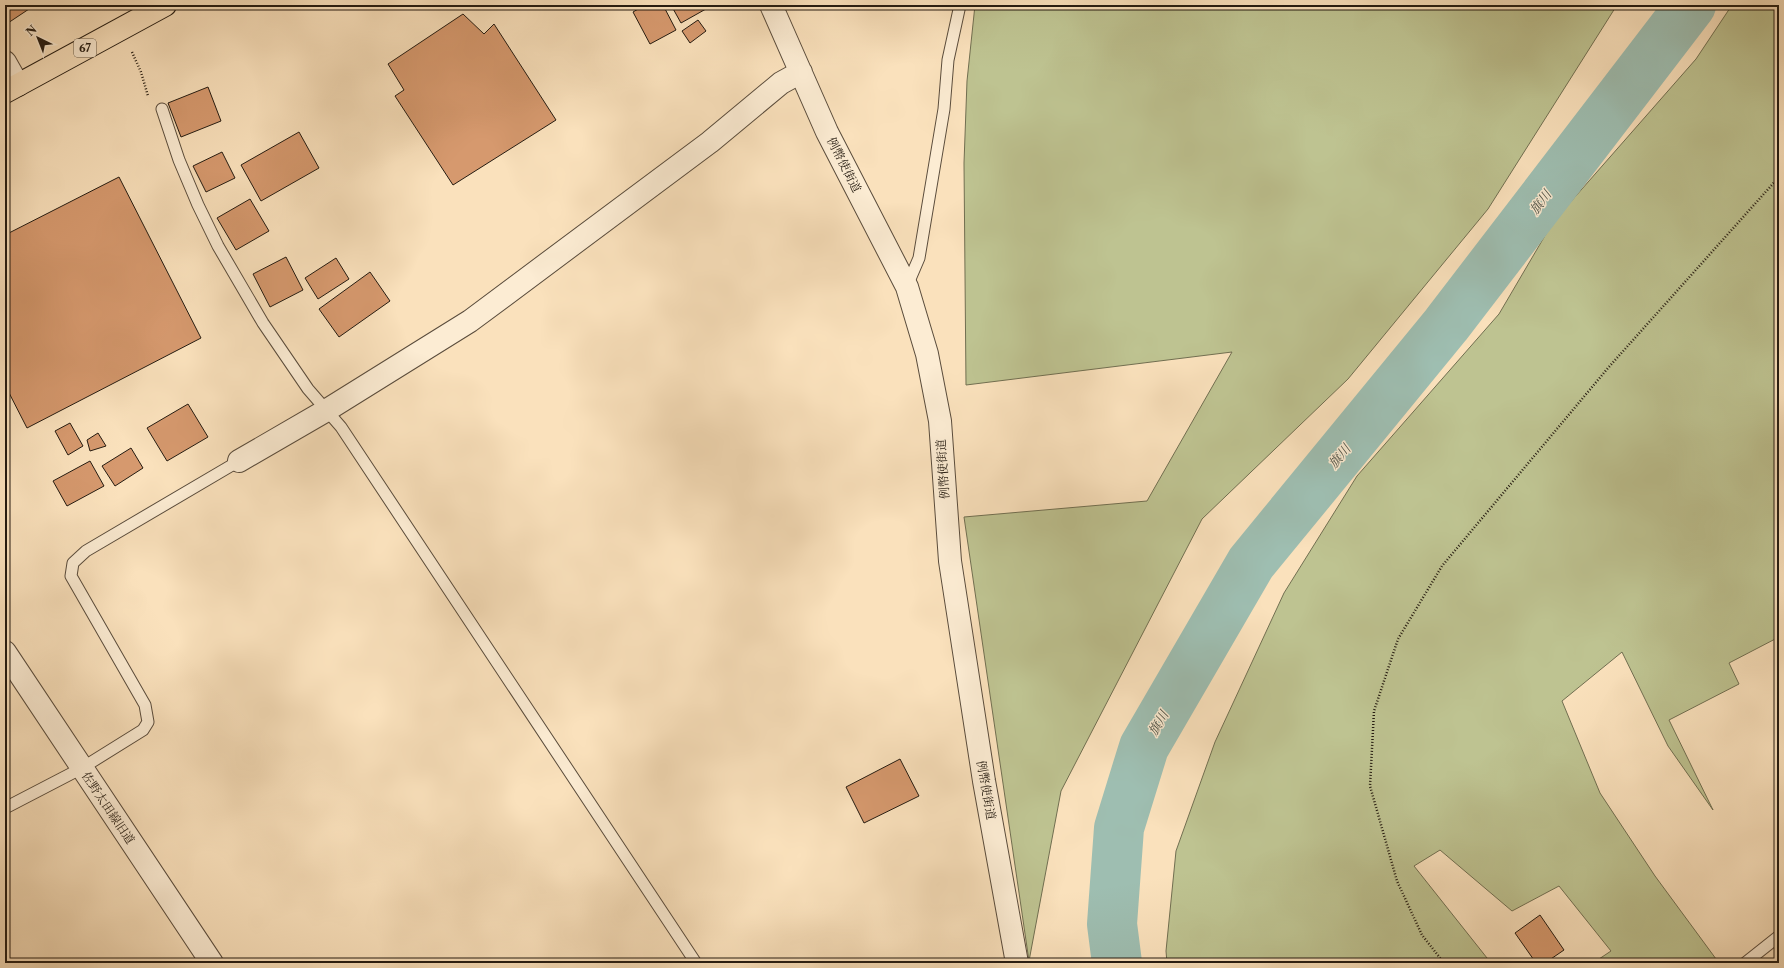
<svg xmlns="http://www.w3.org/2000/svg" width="1784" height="968" viewBox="0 0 1784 968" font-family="'Libre Caslon Text','Noto Serif JP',serif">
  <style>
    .green { fill: #bec391; stroke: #716f51 }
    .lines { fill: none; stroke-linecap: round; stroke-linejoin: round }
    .river { stroke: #9ebeb1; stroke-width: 50 }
    .building { fill: #d6996e; stroke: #241b11 }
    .service-casing { stroke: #5a4c3c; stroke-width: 13 }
    .minor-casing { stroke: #5a4c3c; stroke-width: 24 }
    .tertiary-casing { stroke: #5a4c3c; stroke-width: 24 }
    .primary-casing { stroke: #241b11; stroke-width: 24 }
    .path { stroke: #241b11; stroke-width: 2.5; stroke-dasharray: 1 2; stroke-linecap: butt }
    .service { stroke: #fcecd3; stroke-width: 11 }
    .minor { stroke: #fcecd3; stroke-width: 22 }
    .tertiary { stroke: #fcecd3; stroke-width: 22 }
    .primary { stroke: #fae1bc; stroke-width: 22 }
    .labels { text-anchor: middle; stroke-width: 3; stroke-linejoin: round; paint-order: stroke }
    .shield { fill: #fcecd3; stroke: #655a4b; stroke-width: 1 }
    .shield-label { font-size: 11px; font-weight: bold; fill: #241b11 }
    .street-label { font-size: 12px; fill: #241b11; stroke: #fcecd3 }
    .water-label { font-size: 13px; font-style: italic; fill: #4f5449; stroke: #fcecd3 }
  </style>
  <rect width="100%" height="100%" fill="#fae1bc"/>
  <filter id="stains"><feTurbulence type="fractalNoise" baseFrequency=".005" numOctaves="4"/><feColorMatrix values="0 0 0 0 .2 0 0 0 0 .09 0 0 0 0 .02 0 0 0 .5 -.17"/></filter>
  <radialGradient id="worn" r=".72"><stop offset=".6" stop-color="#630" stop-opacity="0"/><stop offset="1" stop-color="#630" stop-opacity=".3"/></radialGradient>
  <!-- green -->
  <path class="green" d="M 975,5 L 1617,5 L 1488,209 L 1348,379 L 1202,519 L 1061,791 L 1029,961 L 964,517 L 1147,501 L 1232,352 L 966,385 L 964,163 L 967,81 Z
    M 1732,5 L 1779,5 L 1779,637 L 1729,663 L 1739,684 L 1669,720 L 1713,810 L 1668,746 L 1622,652 L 1562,701 L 1600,793 L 1655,876 L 1719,963 L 1593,963 L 1611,951 L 1559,886 L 1512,911 L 1440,850 L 1414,866 L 1491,963 L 1167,963 L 1166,951 L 1176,851 L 1215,742 L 1284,593 L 1357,476 L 1499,314 L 1553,222 L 1696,59 Z"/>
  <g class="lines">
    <!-- river -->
    <path class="river" d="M 1117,963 L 1112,924 L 1119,828 L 1144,747 L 1251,563 L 1446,325 L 1691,5"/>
  </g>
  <!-- building -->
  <path class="building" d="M 5,5 L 35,5 L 5,25 Z
    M 645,5 L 663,5 L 676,30 L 650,44 L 633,12 Z
    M 671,5 L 713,5 L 681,23 Z
    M 463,14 L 484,34 L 494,24 L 556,120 L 453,185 L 395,96 L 404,90 L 388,64 Z
    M 698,20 L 706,31 L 690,43 L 682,31 Z
    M 208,87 L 221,121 L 181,137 L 168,103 Z
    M 299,132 L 319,168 L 261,201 L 241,165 Z
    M 222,152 L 235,178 L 206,192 L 193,166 Z
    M 119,177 L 201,338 L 27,428 L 5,385 L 5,235 Z
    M 250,199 L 269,231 L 236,250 L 217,218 Z
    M 286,257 L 303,290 L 270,307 L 253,274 Z
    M 336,258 L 349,279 L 318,299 L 305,278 Z
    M 370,272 L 390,301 L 339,337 L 319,309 Z
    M 188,404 L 208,437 L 167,461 L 147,428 Z
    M 70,423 L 83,446 L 68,455 L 55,431 Z
    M 98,433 L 106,446 L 90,451 L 87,440 Z
    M 131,448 L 143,468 L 115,486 L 102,466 Z
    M 90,461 L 104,486 L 67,506 L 53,481 Z
    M 900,759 L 919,796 L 864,823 L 846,787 Z
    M 1540,915 L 1564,950 L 1545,963 L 1536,963 L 1515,933 Z"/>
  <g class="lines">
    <!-- service casing -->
    <g class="service-casing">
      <path id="service" d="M 162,109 L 179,160 L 198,205 L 218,246 L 263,323 L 308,389 L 341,427 L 696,963
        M 907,286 L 919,258 L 944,109 L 948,60 L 960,5
        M 5,808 L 82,768 L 143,730 L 148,722 L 145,705 L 71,576 L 73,563 L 86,551 L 239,461
        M 1745,963 L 1779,936"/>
    </g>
    <!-- minor casing -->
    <g class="minor-casing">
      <path id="minor" d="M 771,5 L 827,132 L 907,287 L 927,354 L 940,421 L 950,561 L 984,781 L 1017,963
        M 5,62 L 18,85
        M 239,461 L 327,410 L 470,321 L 710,142 L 781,83 L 801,72"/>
    </g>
    <!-- tertiary casing -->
    <g class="tertiary-casing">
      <path id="tertiary" d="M 5,652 L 212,963"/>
    </g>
    <!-- primary casing -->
    <g class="primary-casing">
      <path id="primary" d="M 5,92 L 165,5"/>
    </g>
    <!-- path -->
    <path class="path" d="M 132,52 L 141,72 L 148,96
      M 1444,963 L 1422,935 L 1397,881 L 1370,786 L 1374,711 L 1398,639 L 1442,566 L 1608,368 L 1779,177"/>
    <!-- service -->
    <use href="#service" class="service"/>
    <!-- minor -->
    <use href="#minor" class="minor"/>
    <!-- tertiary -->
    <use href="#tertiary" class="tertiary"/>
    <!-- primary -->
    <use href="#primary" class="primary"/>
  </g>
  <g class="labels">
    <!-- shield labels -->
    <rect class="shield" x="74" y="39" width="22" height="18" rx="3"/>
    <g class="shield-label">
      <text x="85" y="52">67</text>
    </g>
    <!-- street labels -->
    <g class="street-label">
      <text transform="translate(844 165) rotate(63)" y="4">例幣使街道</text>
      <text transform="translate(943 469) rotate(-94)" y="4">例幣使街道</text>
      <text transform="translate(986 790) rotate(80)" y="4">例幣使街道</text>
      <text transform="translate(108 808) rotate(56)" y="4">佐野太田線旧道</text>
    </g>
    <!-- water labels -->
    <g class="water-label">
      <text transform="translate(1540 202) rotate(-53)" y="5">旗川</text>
      <text transform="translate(1339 456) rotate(-51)" y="5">旗川</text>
      <text transform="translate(1158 723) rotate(-60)" y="5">旗川</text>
    </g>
  </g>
  <!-- margin -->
  <rect width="1784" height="968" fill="none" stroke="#fae1bc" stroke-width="20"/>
  <rect x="6" y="6" width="1772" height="956" fill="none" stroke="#241b11" stroke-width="2"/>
  <rect x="10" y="10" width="1764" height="948" fill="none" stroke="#241b11"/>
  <!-- north arrow -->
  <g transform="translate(38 38) rotate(317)" stroke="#fcecd3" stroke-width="3" paint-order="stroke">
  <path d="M0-3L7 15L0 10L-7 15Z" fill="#241b11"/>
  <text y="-6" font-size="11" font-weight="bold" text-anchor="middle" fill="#241b11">N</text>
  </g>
  <rect width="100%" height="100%" filter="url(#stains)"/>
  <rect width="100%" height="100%" fill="url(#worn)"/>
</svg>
